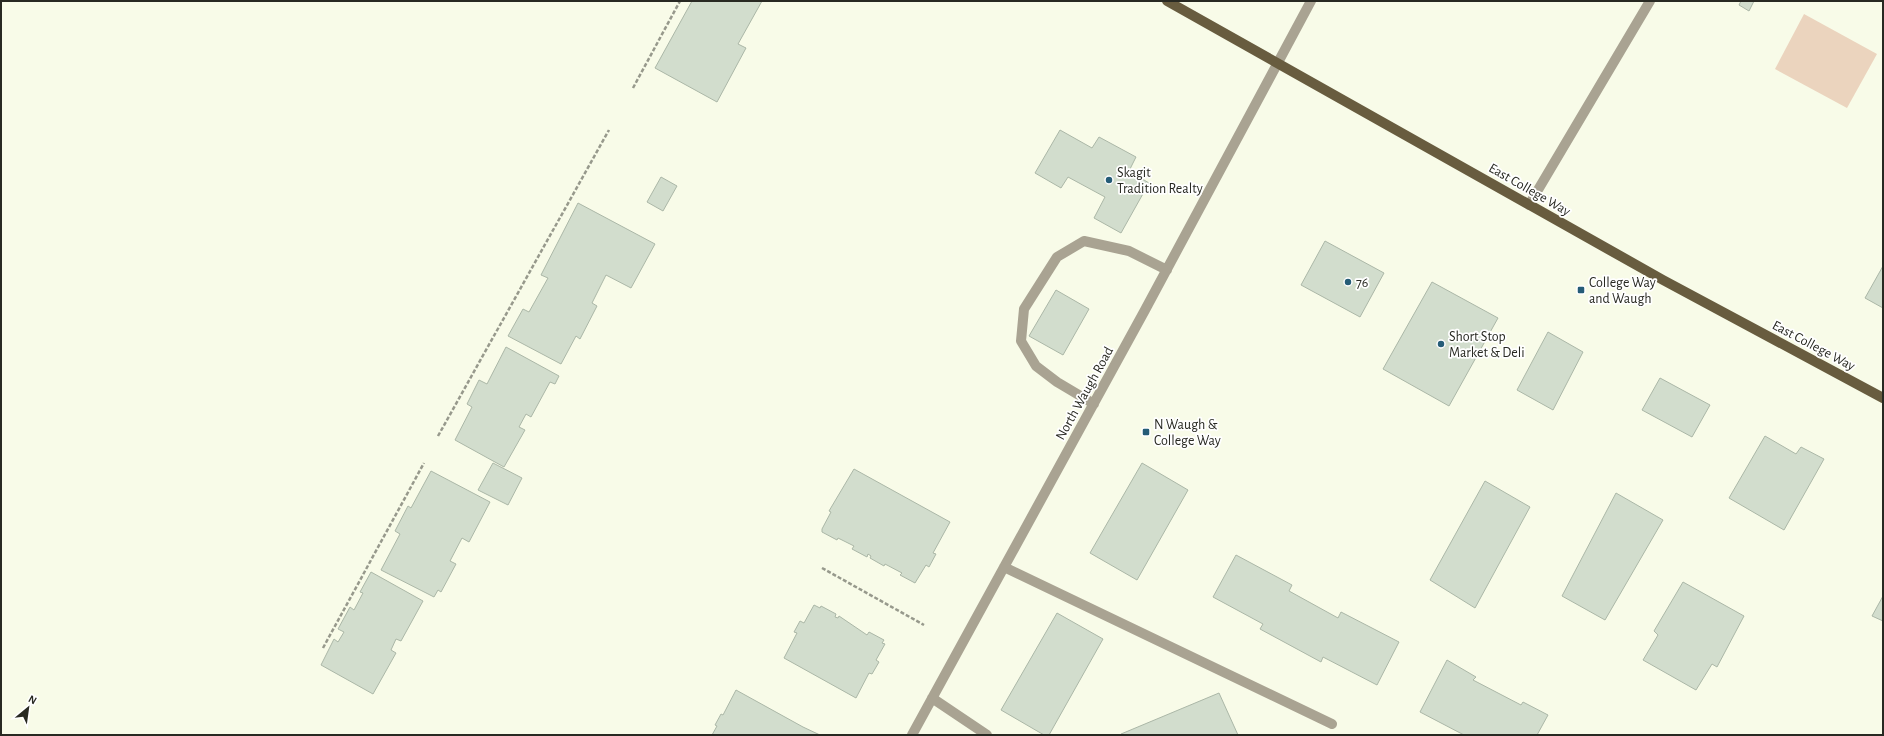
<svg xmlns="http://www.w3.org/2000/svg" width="1884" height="736" viewBox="0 0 1884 736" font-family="'Alegreya Sans',sans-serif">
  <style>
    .green { fill: #ebd4be }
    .building { fill: #d2ddcd; stroke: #abb7a7 }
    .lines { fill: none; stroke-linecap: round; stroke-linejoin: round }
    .path { stroke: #97998c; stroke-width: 2.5; stroke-dasharray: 4 2; stroke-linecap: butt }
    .minor { stroke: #a9a392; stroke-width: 10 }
    .major { stroke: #685c3f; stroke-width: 10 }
    .poi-dot { fill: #255c77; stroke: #fff; stroke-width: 1.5 }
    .labels { text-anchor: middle; stroke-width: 3.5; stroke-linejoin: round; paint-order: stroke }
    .poi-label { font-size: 14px; fill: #282922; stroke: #fff; text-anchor: start }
    .street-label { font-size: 14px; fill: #282922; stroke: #fff }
  </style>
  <rect width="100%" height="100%" fill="#f8fbe8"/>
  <!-- green -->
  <path class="green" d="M 1804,14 L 1877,54 L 1847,108 L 1775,69 Z"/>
  <!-- building -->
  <path class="building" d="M 692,1 L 762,1 L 738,44 L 746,48 L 717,102 L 655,68 Z
    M 1741,1 L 1754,1 L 1749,11 L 1739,5 Z
    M 1060,130 L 1092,148 L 1099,137 L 1136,157 L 1129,171 L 1149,183 L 1121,233 L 1094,218 L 1105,197 L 1068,177 L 1061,188 L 1035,173 Z
    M 661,177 L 677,186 L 663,211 L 647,202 Z
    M 578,203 L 655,244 L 631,288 L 606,275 L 592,303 L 597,306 L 580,339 L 576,336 L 561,364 L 508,336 L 523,309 L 529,312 L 548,278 L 541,275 Z
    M 1325,241 L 1384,273 L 1360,317 L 1301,285 Z
    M 1883,266 L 1883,308 L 1865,298 Z
    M 1432,282 L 1498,318 L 1449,406 L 1383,369 Z
    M 1056,290 L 1089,309 L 1063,355 L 1029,336 Z
    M 1548,332 L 1583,352 L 1553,410 L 1517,390 Z
    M 506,347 L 559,376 L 555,384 L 550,382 L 531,417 L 526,414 L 519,427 L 525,430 L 504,467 L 455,440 L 472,407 L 467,404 L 479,380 L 487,384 Z
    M 1660,378 L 1710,405 L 1692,437 L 1642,410 Z
    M 1765,436 L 1796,454 L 1801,447 L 1824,459 L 1784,530 L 1729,498 Z
    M 493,463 L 522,478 L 508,505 L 478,490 Z
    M 1142,463 L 1188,490 L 1137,580 L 1090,553 Z
    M 854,469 L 950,522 L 933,553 L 936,554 L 929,567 L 926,565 L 915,583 L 900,575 L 902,573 L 885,564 L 884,566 L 870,558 L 871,556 L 868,554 L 867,557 L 852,549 L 854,546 L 838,538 L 837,540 L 822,532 L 822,529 L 831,512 L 829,511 Z
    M 431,471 L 490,502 L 469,542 L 462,538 L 450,561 L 456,564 L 441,592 L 438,590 L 434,597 L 381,570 L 400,534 L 395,531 L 408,506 L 411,508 Z
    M 1485,481 L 1530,507 L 1475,608 L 1430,580 Z
    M 1616,493 L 1663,520 L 1605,620 L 1562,596 Z
    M 1236,555 L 1292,585 L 1289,591 L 1338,618 L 1341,612 L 1399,642 L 1377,685 L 1323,657 L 1321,662 L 1260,629 L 1263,624 L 1213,597 Z
    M 371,572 L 423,601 L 401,641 L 396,639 L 391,650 L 396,653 L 373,694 L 321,665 L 334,639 L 338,642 L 344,632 L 338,629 L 350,607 L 354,610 L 363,593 L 360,592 Z
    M 1683,582 L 1744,616 L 1717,667 L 1712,664 L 1696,690 L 1643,660 L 1658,635 L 1654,631 Z
    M 1883,596 L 1883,621 L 1872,616 Z
    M 814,605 L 820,608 L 821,606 L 836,614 L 835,617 L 838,618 L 839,616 L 867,635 L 869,632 L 884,640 L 882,643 L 885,644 L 876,660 L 879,662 L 872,674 L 869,673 L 856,698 L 784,658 L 797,633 L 794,632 L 800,621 L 804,623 Z
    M 1057,613 L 1103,639 L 1049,735 L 1044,735 L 1001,710 Z
    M 1447,660 L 1476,677 L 1473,680 L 1521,705 L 1523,702 L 1548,715 L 1537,735 L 1464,735 L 1420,712 Z
    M 736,690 L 803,727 L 820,735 L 712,735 L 717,726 L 715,725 L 721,714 L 723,715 Z
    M 1219,693 L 1238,735 L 1121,735 L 1121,734 Z"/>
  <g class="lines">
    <!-- path -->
    <path class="path" d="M 633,88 L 680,1
      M 438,436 L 609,130
      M 822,568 L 924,625
      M 323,648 L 424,463"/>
    <!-- minor -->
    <path class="minor" d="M 1529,205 L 1650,1
      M 1094,404 L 1057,382 L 1036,366 L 1021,341 L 1024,309 L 1057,257 L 1084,241 L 1129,251 L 1167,270
      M 1004,567 L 1332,724
      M 932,698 L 987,735
      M 912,735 L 1145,310 L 1311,1"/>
    <!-- major -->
    <path class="major" d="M 1167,1 L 1663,280 L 1883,398"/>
  </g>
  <!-- markers -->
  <g class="poi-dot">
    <circle cx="1109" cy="180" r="4"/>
    <circle cx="1348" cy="282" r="4"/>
    <rect x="1577" y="286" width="8" height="8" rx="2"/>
    <circle cx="1441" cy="344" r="4"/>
    <rect x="1142" y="428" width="8" height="8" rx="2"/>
  </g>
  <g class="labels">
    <!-- poi labels -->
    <g class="poi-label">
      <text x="1117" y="177">Skagit<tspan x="1117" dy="16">Tradition Realty</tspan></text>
      <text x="1356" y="287">76</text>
      <text x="1589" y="287">College Way<tspan x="1589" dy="16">and Waugh</tspan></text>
      <text x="1449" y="341">Short Stop<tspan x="1449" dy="16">Market &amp; Deli</tspan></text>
      <text x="1154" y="429">N Waugh &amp;<tspan x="1154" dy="16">College Way</tspan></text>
    </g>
    <!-- street labels -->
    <g class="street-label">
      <text transform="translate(1530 189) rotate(30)" y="5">East College Way</text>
      <text transform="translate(1814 345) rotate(28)" y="5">East College Way</text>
      <text transform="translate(1084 393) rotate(-61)" y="5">North Waugh Road</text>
    </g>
  </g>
  <!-- border -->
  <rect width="1884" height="736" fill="none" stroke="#282922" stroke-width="4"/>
  <!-- north arrow -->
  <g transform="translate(28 708) rotate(29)" stroke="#ffffff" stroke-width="3" paint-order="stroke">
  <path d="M0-3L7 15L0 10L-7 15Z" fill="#282922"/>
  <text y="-6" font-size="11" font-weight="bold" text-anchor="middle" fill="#282922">N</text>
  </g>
</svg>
